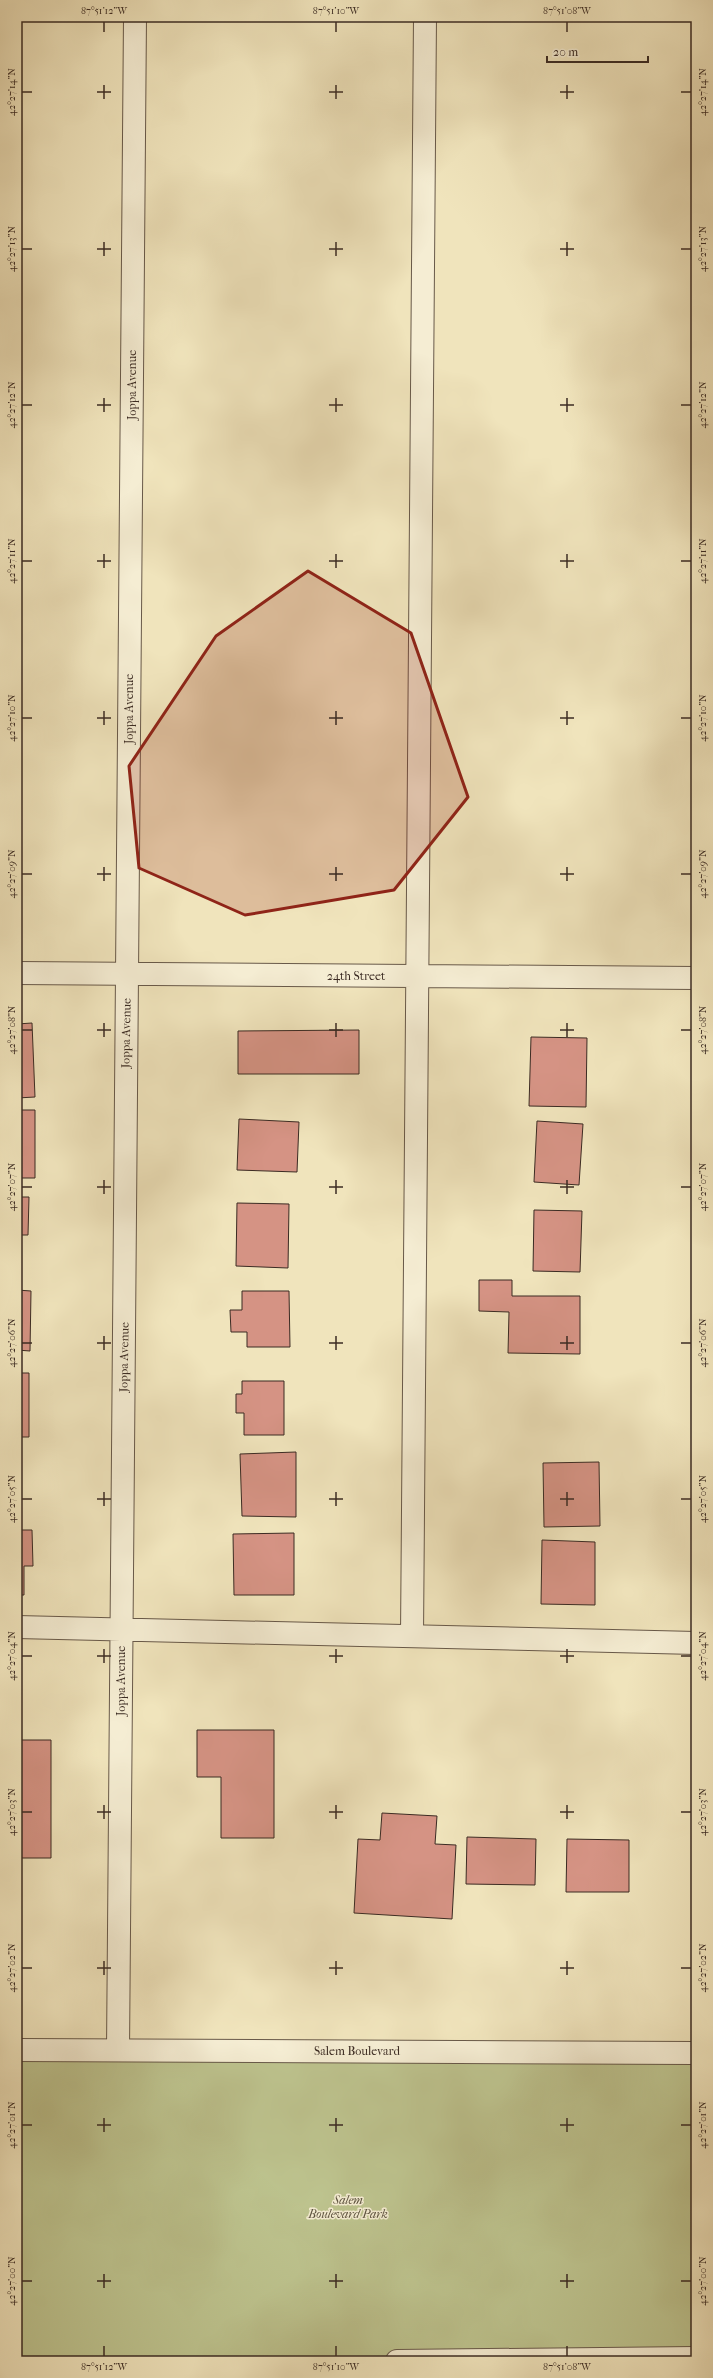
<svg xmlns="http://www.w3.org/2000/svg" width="713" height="2378" viewBox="0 0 713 2378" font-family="'IM FELL French Canon',serif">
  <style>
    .green { fill: #bdc38e; stroke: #7c7758 }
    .building { fill: #d59384; stroke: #3b2b23 }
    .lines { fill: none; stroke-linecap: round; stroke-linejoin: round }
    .minor-casing { stroke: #685949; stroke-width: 24 }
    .minor { stroke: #f5edd3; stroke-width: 22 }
    .marked { fill: #8f2418; fill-opacity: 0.2; stroke: #8f2418; stroke-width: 3; stroke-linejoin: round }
    .ticks { fill: none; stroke: #3b2b23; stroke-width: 1.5 }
    .labels { text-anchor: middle; stroke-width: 3; stroke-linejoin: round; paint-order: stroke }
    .street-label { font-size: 12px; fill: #3b2b23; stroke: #f5edd3 }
    .park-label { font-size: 12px; font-style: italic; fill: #5c513e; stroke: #f5edd3 }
    .neatline { fill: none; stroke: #3b2b23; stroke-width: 1.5 }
    .ticks-label { font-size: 10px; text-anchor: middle; fill: #3b2b23 }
  </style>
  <rect width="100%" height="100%" fill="#f0e4bc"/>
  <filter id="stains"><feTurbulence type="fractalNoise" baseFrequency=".005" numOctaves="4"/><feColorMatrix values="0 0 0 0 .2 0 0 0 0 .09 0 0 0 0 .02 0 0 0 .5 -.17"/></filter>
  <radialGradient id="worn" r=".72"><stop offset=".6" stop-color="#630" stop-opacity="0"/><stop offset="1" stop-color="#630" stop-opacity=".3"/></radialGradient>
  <!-- green -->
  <path class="green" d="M 17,2052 L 696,2055 L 696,2358 L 397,2361 L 17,2361 Z"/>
  <!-- building -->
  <path class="building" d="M 32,1023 L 35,1097 L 17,1098 L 17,1024 Z
    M 359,1030 L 359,1074 L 238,1074 L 238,1031 Z
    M 531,1037 L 587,1038 L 586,1107 L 529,1106 Z
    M 17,1110 L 35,1110 L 35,1178 L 17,1178 Z
    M 239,1119 L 299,1122 L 297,1172 L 237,1170 Z
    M 537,1121 L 583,1124 L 579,1185 L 534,1182 Z
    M 17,1197 L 29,1197 L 28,1235 L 17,1235 Z
    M 237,1203 L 289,1204 L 288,1268 L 236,1266 Z
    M 534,1210 L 582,1211 L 580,1272 L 533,1271 Z
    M 479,1280 L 512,1280 L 512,1296 L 580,1296 L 580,1354 L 508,1353 L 509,1312 L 479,1311 Z
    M 17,1290 L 31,1291 L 30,1351 L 17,1350 Z
    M 242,1291 L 289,1291 L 290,1347 L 247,1347 L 247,1332 L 231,1332 L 230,1310 L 242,1310 Z
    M 17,1373 L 29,1373 L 29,1437 L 17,1437 Z
    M 242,1381 L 284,1381 L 284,1435 L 244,1435 L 244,1413 L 236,1413 L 236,1394 L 242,1394 Z
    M 296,1452 L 296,1517 L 242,1516 L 240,1454 Z
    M 599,1462 L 600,1526 L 544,1527 L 543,1463 Z
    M 17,1530 L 32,1530 L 33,1566 L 24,1566 L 24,1595 L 17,1595 Z
    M 294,1533 L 294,1595 L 234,1595 L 233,1534 Z
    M 542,1540 L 595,1542 L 595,1605 L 541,1604 Z
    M 197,1730 L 274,1730 L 274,1838 L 221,1838 L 221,1777 L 197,1777 Z
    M 17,1740 L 51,1740 L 51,1858 L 17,1858 Z
    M 382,1813 L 437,1816 L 435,1844 L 456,1845 L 452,1919 L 354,1913 L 358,1839 L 380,1840 Z
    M 467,1837 L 536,1839 L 535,1885 L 466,1884 Z
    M 567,1839 L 629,1840 L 629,1892 L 566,1892 Z"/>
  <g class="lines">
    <!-- minor casing -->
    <g class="minor-casing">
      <path id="minor" d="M 17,973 L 696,978
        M 17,1627 L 696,1643
        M 412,1636 L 425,17
        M 17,2050 L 696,2053
        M 118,2050 L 135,17
        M 397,2361 L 696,2358"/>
    </g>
    <!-- minor -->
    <use href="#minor" class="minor"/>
  </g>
  <!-- marked area -->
  <path class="marked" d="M 308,571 L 411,633 L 468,797 L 394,890 L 245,915 L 139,868 L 129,766 L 216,636 Z"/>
  <!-- ticks -->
  <path class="ticks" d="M 104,22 L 104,32M 336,22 L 336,32M 567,22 L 567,32M 104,85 L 104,99M 336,85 L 336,99M 567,85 L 567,99M 22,92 L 32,92M 97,92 L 111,92M 329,92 L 343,92M 560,92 L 574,92M 681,92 L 691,92M 104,242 L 104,256M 336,242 L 336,256M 567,242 L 567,256M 22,249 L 32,249M 97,249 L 111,249M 329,249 L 343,249M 560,249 L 574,249M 681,249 L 691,249M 104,398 L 104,412M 336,398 L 336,412M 567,398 L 567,412M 22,405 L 32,405M 97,405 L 111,405M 329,405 L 343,405M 560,405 L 574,405M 681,405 L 691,405M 104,554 L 104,568M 336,554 L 336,568M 567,554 L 567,568M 22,561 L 32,561M 97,561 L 111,561M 329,561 L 343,561M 560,561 L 574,561M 681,561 L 691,561M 104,711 L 104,725M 336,711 L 336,725M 567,711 L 567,725M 22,718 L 32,718M 97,718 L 111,718M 329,718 L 343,718M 560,718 L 574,718M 681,718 L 691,718M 104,867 L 104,881M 336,867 L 336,881M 567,867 L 567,881M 22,874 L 32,874M 97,874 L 111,874M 329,874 L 343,874M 560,874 L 574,874M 681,874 L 691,874M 104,1023 L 104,1037M 336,1023 L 336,1037M 567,1023 L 567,1037M 22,1030 L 32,1030M 97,1030 L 111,1030M 329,1030 L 343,1030M 560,1030 L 574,1030M 681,1030 L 691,1030M 104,1180 L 104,1194M 336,1180 L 336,1194M 567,1180 L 567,1194M 22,1187 L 32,1187M 97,1187 L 111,1187M 329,1187 L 343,1187M 560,1187 L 574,1187M 681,1187 L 691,1187M 104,1336 L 104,1350M 336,1336 L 336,1350M 567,1336 L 567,1350M 22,1343 L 32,1343M 97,1343 L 111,1343M 329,1343 L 343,1343M 560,1343 L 574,1343M 681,1343 L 691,1343M 104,1492 L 104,1506M 336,1492 L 336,1506M 567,1492 L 567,1506M 22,1499 L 32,1499M 97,1499 L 111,1499M 329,1499 L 343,1499M 560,1499 L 574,1499M 681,1499 L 691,1499M 104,1649 L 104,1663M 336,1649 L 336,1663M 567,1649 L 567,1663M 22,1656 L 32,1656M 97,1656 L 111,1656M 329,1656 L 343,1656M 560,1656 L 574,1656M 681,1656 L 691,1656M 104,1805 L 104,1819M 336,1805 L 336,1819M 567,1805 L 567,1819M 22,1812 L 32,1812M 97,1812 L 111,1812M 329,1812 L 343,1812M 560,1812 L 574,1812M 681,1812 L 691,1812M 104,1961 L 104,1975M 336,1961 L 336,1975M 567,1961 L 567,1975M 22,1968 L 32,1968M 97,1968 L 111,1968M 329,1968 L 343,1968M 560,1968 L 574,1968M 681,1968 L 691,1968M 104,2118 L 104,2132M 336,2118 L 336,2132M 567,2118 L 567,2132M 22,2125 L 32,2125M 97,2125 L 111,2125M 329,2125 L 343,2125M 560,2125 L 574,2125M 681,2125 L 691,2125M 104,2274 L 104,2288M 336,2274 L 336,2288M 567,2274 L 567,2288M 22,2281 L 32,2281M 97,2281 L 111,2281M 329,2281 L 343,2281M 560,2281 L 574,2281M 681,2281 L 691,2281M 104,2346 L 104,2356M 336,2346 L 336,2356M 567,2346 L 567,2356"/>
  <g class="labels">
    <!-- street labels -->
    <g class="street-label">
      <text transform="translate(132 385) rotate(-90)" y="4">Joppa Avenue</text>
      <text transform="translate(129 709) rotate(-90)" y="4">Joppa Avenue</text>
      <text x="356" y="980">24th Street</text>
      <text transform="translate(126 1033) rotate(-89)" y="4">Joppa Avenue</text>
      <text transform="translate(124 1357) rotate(-89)" y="4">Joppa Avenue</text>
      <text transform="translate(121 1681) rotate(-90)" y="4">Joppa Avenue</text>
      <text x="357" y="2055">Salem Boulevard</text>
    </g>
    <!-- park labels -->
    <g class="park-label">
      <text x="348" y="2204">Salem<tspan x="348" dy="14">Boulevard Park</tspan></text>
    </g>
  </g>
  <!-- margin -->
  <rect width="713" height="2378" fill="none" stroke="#f0e4bc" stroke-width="44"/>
  <!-- scale -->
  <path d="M547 56v6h101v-6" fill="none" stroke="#3b2b23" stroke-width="2"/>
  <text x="553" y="56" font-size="12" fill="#3b2b23" stroke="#f5edd3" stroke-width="3" paint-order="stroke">20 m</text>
  <rect x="22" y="22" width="669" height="2334" class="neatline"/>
  <g class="ticks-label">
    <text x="104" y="14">87°51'12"W</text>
    <text x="336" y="14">87°51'10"W</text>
    <text x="567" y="14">87°51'08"W</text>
    <text transform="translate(11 92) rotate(-90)" y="4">42°27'14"N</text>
    <text transform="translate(702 92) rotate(-90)" y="4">42°27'14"N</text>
    <text transform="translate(11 249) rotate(-90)" y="4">42°27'13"N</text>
    <text transform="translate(702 249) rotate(-90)" y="4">42°27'13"N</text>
    <text transform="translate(11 405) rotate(-90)" y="4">42°27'12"N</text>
    <text transform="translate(702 405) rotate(-90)" y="4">42°27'12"N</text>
    <text transform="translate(11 561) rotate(-90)" y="4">42°27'11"N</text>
    <text transform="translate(702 561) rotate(-90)" y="4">42°27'11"N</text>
    <text transform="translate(11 718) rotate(-90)" y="4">42°27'10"N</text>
    <text transform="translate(702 718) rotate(-90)" y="4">42°27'10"N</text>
    <text transform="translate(11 874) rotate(-90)" y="4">42°27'09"N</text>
    <text transform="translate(702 874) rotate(-90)" y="4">42°27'09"N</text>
    <text transform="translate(11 1030) rotate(-90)" y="4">42°27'08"N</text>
    <text transform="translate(702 1030) rotate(-90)" y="4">42°27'08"N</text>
    <text transform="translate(11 1187) rotate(-90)" y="4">42°27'07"N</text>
    <text transform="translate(702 1187) rotate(-90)" y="4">42°27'07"N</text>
    <text transform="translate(11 1343) rotate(-90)" y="4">42°27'06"N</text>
    <text transform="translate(702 1343) rotate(-90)" y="4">42°27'06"N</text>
    <text transform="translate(11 1499) rotate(-90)" y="4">42°27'05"N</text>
    <text transform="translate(702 1499) rotate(-90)" y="4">42°27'05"N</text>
    <text transform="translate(11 1656) rotate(-90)" y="4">42°27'04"N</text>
    <text transform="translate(702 1656) rotate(-90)" y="4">42°27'04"N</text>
    <text transform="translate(11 1812) rotate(-90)" y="4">42°27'03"N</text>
    <text transform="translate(702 1812) rotate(-90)" y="4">42°27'03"N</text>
    <text transform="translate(11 1968) rotate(-90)" y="4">42°27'02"N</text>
    <text transform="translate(702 1968) rotate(-90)" y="4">42°27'02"N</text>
    <text transform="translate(11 2125) rotate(-90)" y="4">42°27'01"N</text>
    <text transform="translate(702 2125) rotate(-90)" y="4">42°27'01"N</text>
    <text transform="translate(11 2281) rotate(-90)" y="4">42°27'00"N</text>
    <text transform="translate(702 2281) rotate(-90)" y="4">42°27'00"N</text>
    <text x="104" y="2370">87°51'12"W</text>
    <text x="336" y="2370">87°51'10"W</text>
    <text x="567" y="2370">87°51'08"W</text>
  </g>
  <rect width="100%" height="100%" filter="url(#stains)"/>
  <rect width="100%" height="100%" fill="url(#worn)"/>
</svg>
